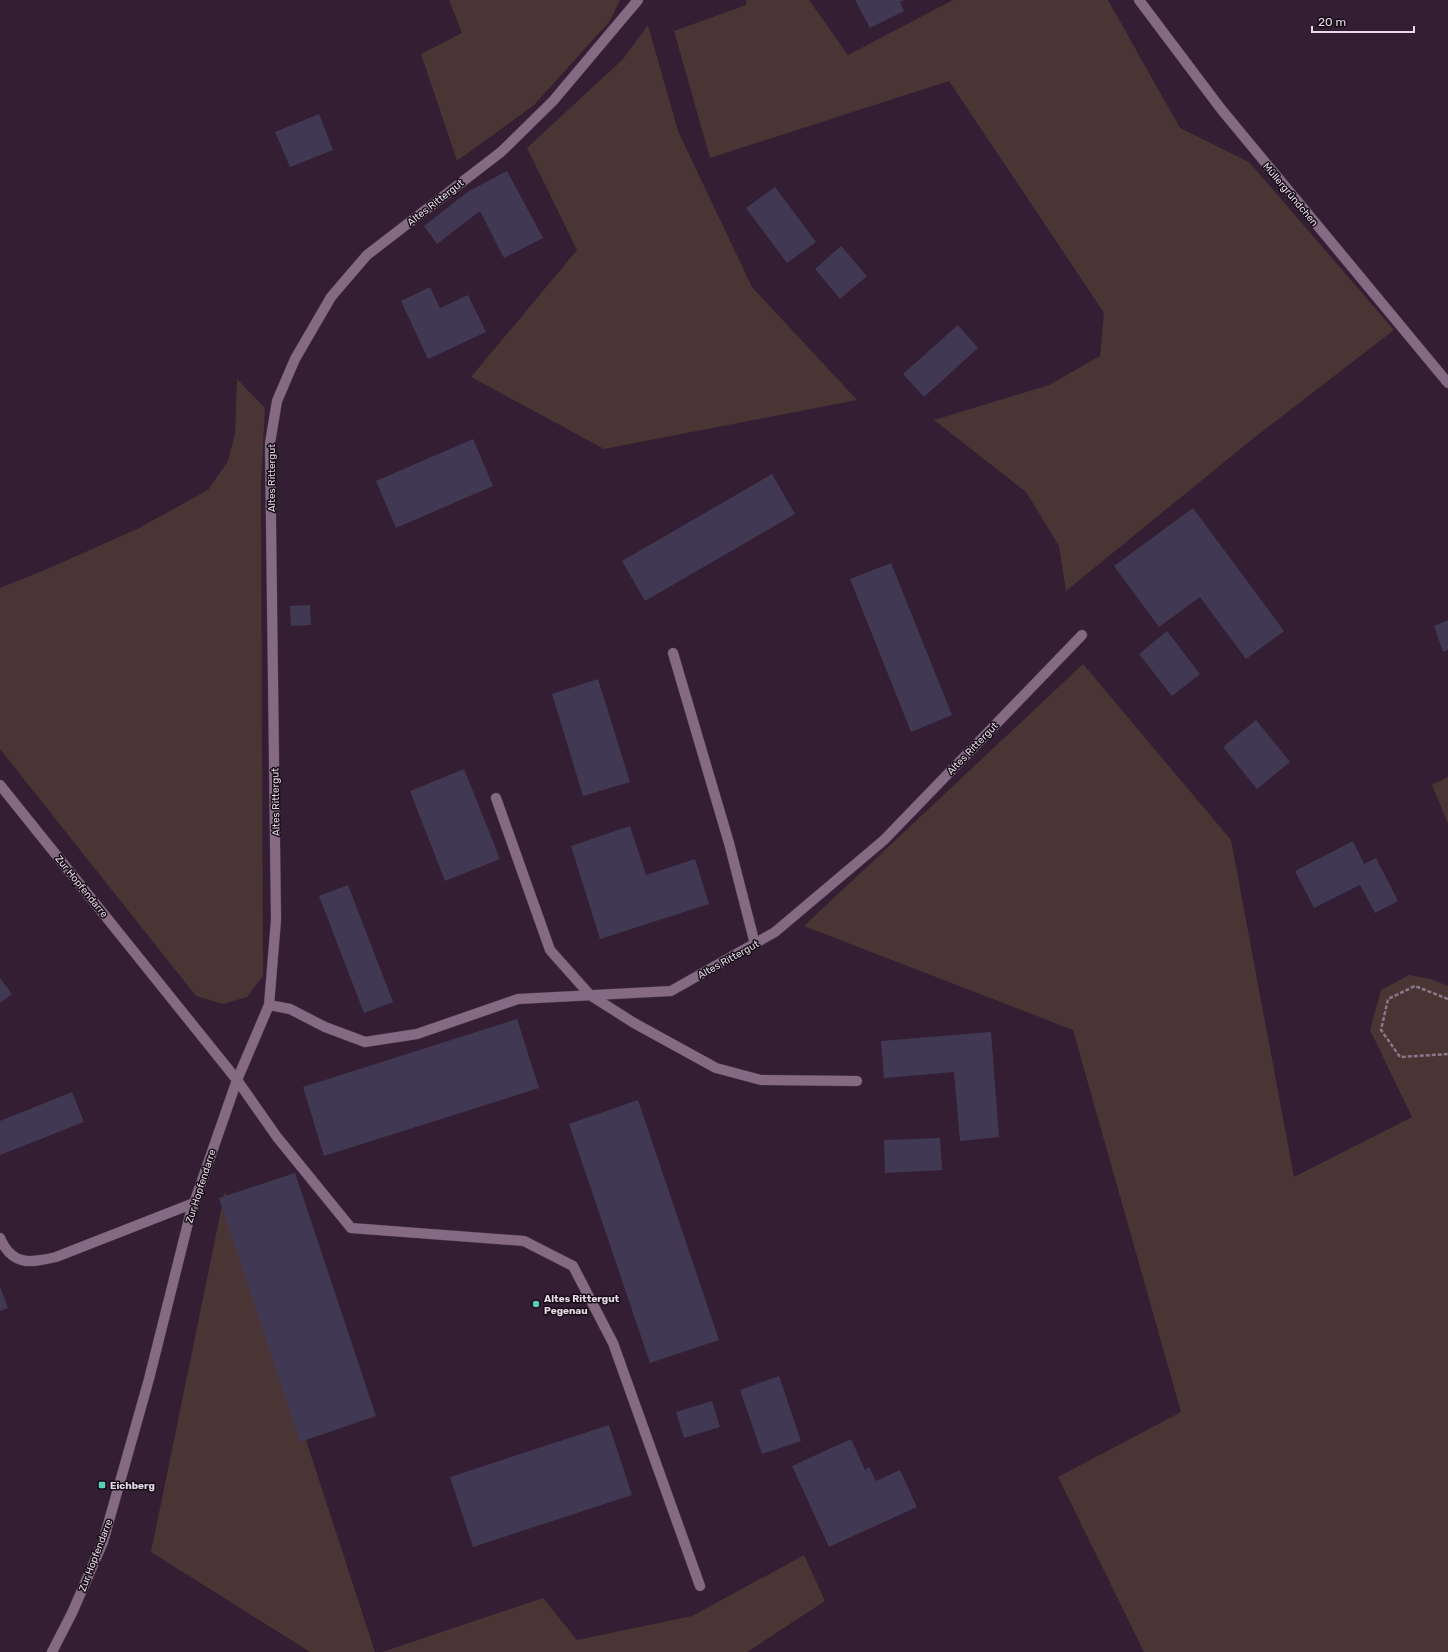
<svg xmlns="http://www.w3.org/2000/svg" width="1448" height="1652" viewBox="0 0 1448 1652" font-family="Rubik,sans-serif">
  <style>
    .green { fill: #493533 }
    .building { fill: #413954 }
    .lines { fill: none; stroke-linecap: round; stroke-linejoin: round }
    .lane-casing { stroke: #4b394b; stroke-width: 11 }
    .street-casing { stroke: #4b394b; stroke-width: 11 }
    .path { stroke: #8a788a; stroke-width: 2.5; stroke-dasharray: 4 2; stroke-linecap: butt }
    .lane { stroke: #846a83; stroke-width: 10 }
    .street { stroke: #846a83; stroke-width: 10 }
    .poi-dot { fill: #5bcebb; stroke: #150c15; stroke-width: 1.5 }
    .labels { text-anchor: middle; stroke-width: 3; stroke-linejoin: round; paint-order: stroke }
    .street-label { font-size: 10px; fill: #e7d9e7; stroke: #150c15 }
    .poi-label { font-size: 10px; font-weight: bold; fill: #e7d9e7; stroke: #150c15; text-anchor: start }
  </style>
  <rect width="100%" height="100%" fill="#331e33"/>
  <!-- green -->
  <path class="green" d="M 449,0 L 620,0 L 610,21 L 534,105 L 457,161 L 421,54 L 462,33 Z
    M 746,0 L 809,0 L 848,55 L 953,0 L 1108,0 L 1180,128 L 1249,162 L 1394,330 L 1250,441 L 1066,591 L 1059,546 L 1026,492 L 934,420 L 1049,385 L 1100,356 L 1104,313 L 949,81 L 710,158 L 674,31 L 746,5 Z
    M 648,25 L 678,131 L 752,287 L 857,400 L 604,449 L 471,377 L 577,250 L 527,148 L 623,59 Z
    M 237,379 L 265,408 L 261,486 L 263,976 L 247,997 L 223,1004 L 196,996 L 0,749 L 0,588 L 52,567 L 139,528 L 208,490 L 228,461 L 235,434 Z
    M 1083,664 L 1231,840 L 1294,1177 L 1412,1117 L 1370,1030 L 1381,990 L 1409,975 L 1431,979 L 1448,986 L 1448,1652 L 1144,1652 L 1058,1477 L 1181,1412 L 1073,1030 L 804,926 Z
    M 1448,777 L 1448,824 L 1432,785 Z
    M 225,1191 L 375,1652 L 310,1652 L 151,1552 Z
    M 804,1555 L 825,1601 L 747,1652 L 382,1652 L 543,1598 L 577,1640 L 692,1616 Z"/>
  <!-- building -->
  <path class="building" d="M 855,0 L 904,0 L 900,2 L 904,11 L 870,28 Z
    M 319,114 L 333,150 L 290,167 L 275,132 Z
    M 507,171 L 543,238 L 504,258 L 480,211 L 437,244 L 424,226 L 469,191 Z
    M 775,187 L 816,242 L 787,263 L 746,208 Z
    M 841,246 L 867,276 L 840,299 L 815,269 Z
    M 430,287 L 440,308 L 468,295 L 486,332 L 428,359 L 401,301 Z
    M 958,325 L 978,348 L 924,397 L 903,374 Z
    M 473,439 L 493,486 L 396,528 L 376,481 Z
    M 772,474 L 795,514 L 645,601 L 622,561 Z
    M 1193,508 L 1284,631 L 1246,659 L 1200,597 L 1159,627 L 1114,566 Z
    M 891,563 L 952,715 L 911,732 L 850,579 Z
    M 310,605 L 311,625 L 291,626 L 290,606 Z
    M 1448,620 L 1448,650 L 1443,652 L 1434,626 Z
    M 1167,631 L 1200,674 L 1172,696 L 1139,654 Z
    M 598,679 L 630,782 L 583,796 L 552,694 Z
    M 1256,720 L 1290,762 L 1257,789 L 1223,747 Z
    M 464,769 L 500,859 L 445,881 L 410,791 Z
    M 630,826 L 646,875 L 695,859 L 709,904 L 600,939 L 571,846 Z
    M 1353,841 L 1364,864 L 1376,858 L 1398,901 L 1375,913 L 1360,885 L 1314,908 L 1295,871 Z
    M 348,885 L 393,1002 L 364,1013 L 319,896 Z
    M 0,978 L 12,994 L 0,1003 Z
    M 517,1019 L 539,1088 L 324,1156 L 303,1087 Z
    M 991,1032 L 999,1137 L 960,1141 L 954,1072 L 884,1078 L 881,1041 Z
    M 72,1092 L 84,1122 L 0,1155 L 0,1121 Z
    M 638,1100 L 719,1340 L 650,1363 L 569,1124 Z
    M 940,1138 L 942,1170 L 885,1173 L 884,1140 Z
    M 295,1173 L 376,1416 L 300,1442 L 219,1198 Z
    M 0,1286 L 8,1308 L 0,1311 Z
    M 779,1376 L 801,1441 L 762,1454 L 740,1390 Z
    M 712,1401 L 720,1427 L 684,1438 L 676,1412 Z
    M 609,1425 L 632,1495 L 473,1547 L 450,1477 Z
    M 851,1439 L 865,1470 L 869,1467 L 876,1481 L 900,1470 L 917,1507 L 829,1547 L 792,1466 Z"/>
  <g class="lines">
    <!-- lane casing -->
    <g class="lane-casing">
      <path id="lane" d="M 1139,0 L 1221,109 L 1448,383
        M 673,653 L 729,843 L 755,944
        M 496,798 L 550,950 L 590,995 L 634,1023 L 716,1068 L 761,1080 L 857,1081
        M 237,1080 L 277,1137 L 351,1228 L 524,1241 L 573,1266 L 613,1343 L 700,1586
        M 0,1238 C 12,1266 30,1263 56,1257 L 194,1203"/>
    </g>
    <!-- street casing -->
    <g class="street-casing">
      <path id="street" d="M 0,785 L 237,1080
        M 269,1005 L 290,1009 L 325,1027 L 365,1042 L 417,1034 L 518,999 L 671,991 L 775,932 L 884,840 L 1082,635
        M 52,1652 L 72,1613 L 103,1542 L 149,1379 L 190,1215 L 237,1080 L 269,1005 L 276,920 L 270,443 L 277,401 L 295,359 L 331,297 L 367,255 L 501,152 L 553,101 L 638,0"/>
    </g>
    <!-- path -->
    <path class="path" d="M 1448,999 L 1415,986 L 1388,999 L 1381,1030 L 1400,1057 L 1448,1054"/>
    <!-- lane -->
    <use href="#lane" class="lane"/>
    <!-- street -->
    <use href="#street" class="street"/>
  </g>
  <!-- markers -->
  <g class="poi-dot">
    <circle cx="536" cy="1304" r="4"/>
    <rect x="98" y="1481" width="8" height="8" rx="2"/>
  </g>
  <g class="labels">
    <!-- street labels -->
    <g class="street-label">
      <text transform="translate(1291 194) rotate(50)" y="4">Müllergründchen</text>
      <text transform="translate(435 202) rotate(-38)" y="4">Altes Rittergut</text>
      <text transform="translate(271 478) rotate(-90)" y="4">Altes Rittergut</text>
      <text transform="translate(972 748) rotate(-46)" y="4">Altes Rittergut</text>
      <text transform="translate(275 802) rotate(-91)" y="4">Altes Rittergut</text>
      <text transform="translate(82 886) rotate(51)" y="4">Zur Hopfendarre</text>
      <text transform="translate(728 959) rotate(-29)" y="4">Altes Rittergut</text>
      <text transform="translate(200 1186) rotate(-72)" y="4">Zur Hopfendarre</text>
      <text transform="translate(95 1555) rotate(-69)" y="4">Zur Hopfendarre</text>
    </g>
    <!-- poi labels -->
    <g class="poi-label">
      <text x="544" y="1302">Altes Rittergut<tspan x="544" dy="12">Pegenau</tspan></text>
      <text x="110" y="1489">Eichberg</text>
    </g>
  </g>
  <!-- scale -->
  <path d="M1312 26v6h102v-6" fill="none" stroke="#e7d9e7" stroke-width="2"/>
  <text x="1318" y="26" font-size="12" fill="#e7d9e7" stroke="#150c15" stroke-width="3" paint-order="stroke">20 m</text>
</svg>
